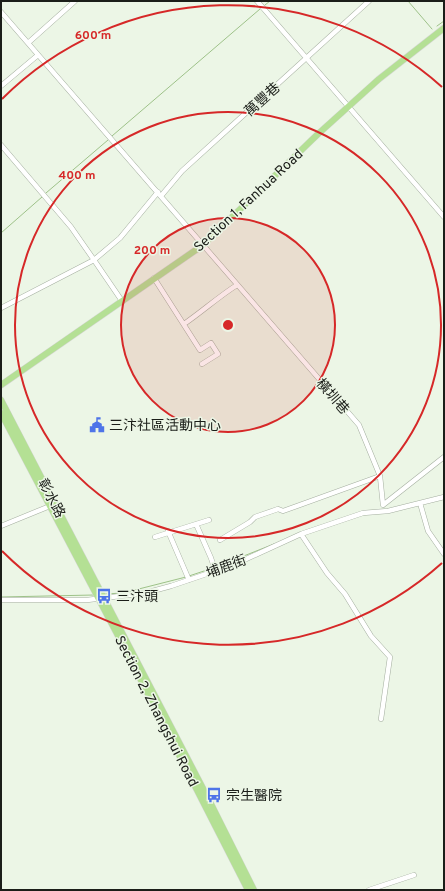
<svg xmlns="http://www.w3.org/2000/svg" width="445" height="891" viewBox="0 0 445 891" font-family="Overpass,'Noto Sans TC',sans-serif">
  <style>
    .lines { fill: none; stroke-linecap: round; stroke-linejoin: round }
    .stream { stroke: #9ec289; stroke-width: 1 }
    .minor-casing { stroke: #a5afa0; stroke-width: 5.5 }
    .major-casing { stroke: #d6d6d6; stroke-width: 7 }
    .minor { stroke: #fff; stroke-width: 4.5 }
    .major { stroke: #b4e094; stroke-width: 6 }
    .ring { fill: none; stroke: #d62828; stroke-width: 2 }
    .labels { text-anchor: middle; stroke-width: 3; stroke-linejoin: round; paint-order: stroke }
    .street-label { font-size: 14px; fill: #1b1e19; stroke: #ecf6e6 }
    .poi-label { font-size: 14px; fill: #1b1e19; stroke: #ecf6e6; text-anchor: start }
    .centre { fill: #d62828; stroke: #ecf6e6; stroke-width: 2 }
    .ring-label { font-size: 12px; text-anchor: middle; font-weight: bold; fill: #d62828; stroke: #ecf6e6; stroke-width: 3; stroke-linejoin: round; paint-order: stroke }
  </style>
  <rect width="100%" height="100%" fill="#ecf6e6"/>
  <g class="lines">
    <!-- stream -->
    <path class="stream" d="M 408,1 L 432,29
      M 265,5 L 270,1
      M 437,26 L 444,21
      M 112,136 L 260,9
      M 46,193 L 108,140
      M 1,233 L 42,197
      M 216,567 L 274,544
      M 189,576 L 213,568
      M 105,594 L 123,593 L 186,577
      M 1,597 L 94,595"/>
    <!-- minor casing -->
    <g class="minor-casing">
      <path id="minor" d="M 257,1 L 444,217
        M 1,12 L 359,425 L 380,476 L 383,505 L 444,457
        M 28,43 L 75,1
        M 1,86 L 38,55
        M 1,145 L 71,227 L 94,260 L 120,238 L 158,192
        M 161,196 L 182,171 L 369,1
        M 154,278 L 200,350 L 211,343 L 218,354 L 202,364
        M 1,308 L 94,260 L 122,301
        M 184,324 C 203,311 218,297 237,285
        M 420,503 L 428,531 L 444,554
        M 196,524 L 211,558 L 215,570
        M 1,526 L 50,506
        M 168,531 L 189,580
        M 301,534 L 327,573 L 345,594 L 371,636 L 390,657 L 381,719
        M 155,537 L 209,520
        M 220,540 L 250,522 L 255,517 L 278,509 L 283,511 L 380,476
        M 1,600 L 87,600 L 145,593 L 171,586 L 233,565 L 301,534 L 363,513 L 388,511 L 444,497
        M 369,890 L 414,875"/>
    </g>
    <!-- major casing -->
    <g class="major-casing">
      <path id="major" d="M 1,385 L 203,245 L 318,134 L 379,79 L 444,28
        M 1,400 L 210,802 L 254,890
        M 1,413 L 123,645 L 248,890"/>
    </g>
    <!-- minor -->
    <use href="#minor" class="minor"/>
    <!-- major -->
    <use href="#major" class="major"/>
  </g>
  <!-- distance rings -->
  <circle cx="228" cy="325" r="107" fill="#d62828" fill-opacity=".12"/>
  <g class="ring">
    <circle cx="228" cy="325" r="107"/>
    <circle cx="228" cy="325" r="213"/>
    <path d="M442 563A320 320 0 0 1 2 551M2 99A320 320 0 0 1 442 87"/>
  </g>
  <!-- icons -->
  <defs>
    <g id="civic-bare" transform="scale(1.2)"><path d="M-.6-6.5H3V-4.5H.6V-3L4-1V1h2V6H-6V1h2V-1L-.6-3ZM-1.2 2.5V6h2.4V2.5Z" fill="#4e74e8" stroke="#ecf6e6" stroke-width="2.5" paint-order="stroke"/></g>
    <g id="bus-bare" transform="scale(1.2)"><path d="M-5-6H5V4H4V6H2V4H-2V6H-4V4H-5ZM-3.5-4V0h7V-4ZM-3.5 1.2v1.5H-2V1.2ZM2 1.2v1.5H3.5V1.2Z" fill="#4e74e8" stroke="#ecf6e6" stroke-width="2.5" paint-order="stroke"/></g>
  </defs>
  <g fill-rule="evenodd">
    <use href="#civic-bare" x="97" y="425"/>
    <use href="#bus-bare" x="104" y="596"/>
    <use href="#bus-bare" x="214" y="795"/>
  </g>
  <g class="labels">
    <!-- street labels -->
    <g class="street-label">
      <text transform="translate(262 99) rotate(-42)" y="5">萬豐巷</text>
      <text transform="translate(248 200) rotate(-43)" y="5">Section 1, Fanhua Road</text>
      <text transform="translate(333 396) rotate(49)" y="5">橫圳巷</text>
      <text transform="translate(52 498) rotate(62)" y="5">彰水路</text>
      <text transform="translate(226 566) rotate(-20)" y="5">埔鹿街</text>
      <text transform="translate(157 711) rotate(63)" y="5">Section 2, Zhangshui Road</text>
    </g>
    <!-- poi labels -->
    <g class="poi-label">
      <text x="109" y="430">三汴社區活動中心</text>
      <text x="116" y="601">三汴頭</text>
      <text x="226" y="800">宗生醫院</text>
    </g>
  </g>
  <circle cx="228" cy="325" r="6" class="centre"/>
  <g class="ring-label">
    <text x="93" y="39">600 m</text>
    <text x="77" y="179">400 m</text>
    <text x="152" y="254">200 m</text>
  </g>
  <!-- border -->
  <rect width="445" height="891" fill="none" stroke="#1b1e19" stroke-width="4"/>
</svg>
